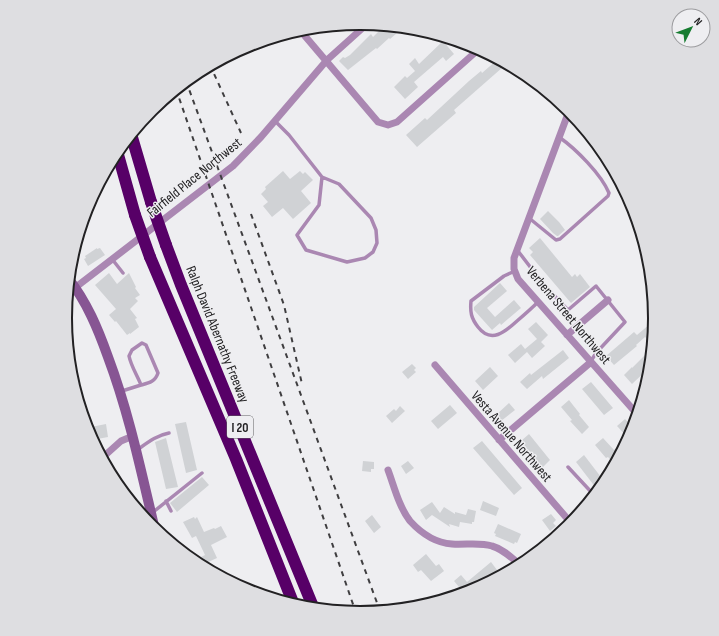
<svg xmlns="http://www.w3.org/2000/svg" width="719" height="636" viewBox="0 0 719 636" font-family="'Sofia Sans Condensed',sans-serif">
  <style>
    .building { fill: #d0d2d5 }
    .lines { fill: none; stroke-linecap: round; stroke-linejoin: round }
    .lane { stroke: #aa87b2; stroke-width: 3.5 }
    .street { stroke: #aa87b2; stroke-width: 7 }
    .secondary { stroke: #875593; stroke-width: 10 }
    .highway { stroke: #570067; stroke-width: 12 }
    .rail { stroke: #3f3e40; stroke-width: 2; stroke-dasharray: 5 5; stroke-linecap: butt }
    .highway-bridge { stroke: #570067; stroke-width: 12 }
    .labels { text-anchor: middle; stroke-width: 3; stroke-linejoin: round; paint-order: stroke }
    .shield { fill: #eeeef1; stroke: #5f5e61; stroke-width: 1 }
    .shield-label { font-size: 13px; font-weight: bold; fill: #222123 }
    .street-label { font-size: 14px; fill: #222123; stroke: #eeeef1 }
    .rim { fill: none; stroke: #222123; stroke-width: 2 }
  </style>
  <rect width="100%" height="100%" fill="#eeeef1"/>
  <!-- building -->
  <path class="building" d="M 380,25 L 404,27 L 390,39 L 389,38 L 377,49 L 376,48 L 348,70 L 339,61 L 343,57 L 345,58 L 350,55 L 371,34 L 373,37 L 382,28 Z
    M 443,41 L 454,54 L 446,61 L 443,57 L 414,82 L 418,87 L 405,99 L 394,87 L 405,76 L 407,78 L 415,71 L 409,64 L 415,58 L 419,64 Z
    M 497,60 L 503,67 L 454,110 L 456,113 L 417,147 L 406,135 L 425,118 L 427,120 L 469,81 L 481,71 L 482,73 Z
    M 283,171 L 290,179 L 300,171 L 303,174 L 305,172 L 313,180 L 301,191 L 311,203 L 293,219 L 283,208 L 272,217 L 263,206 L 268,202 L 261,194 L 266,189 L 265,187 Z
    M 548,211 L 559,222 L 565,230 L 558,236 L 557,236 L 553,233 L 540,219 Z
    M 540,238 L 572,277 L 575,274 L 577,277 L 580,274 L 590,287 L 571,303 L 530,255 L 533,252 L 529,248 Z
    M 97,248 L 97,249 L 100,248 L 105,255 L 88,266 L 84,259 L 86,258 L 85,256 Z
    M 109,273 L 117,284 L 129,273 L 136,287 L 135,288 L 140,295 L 135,298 L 138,301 L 130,309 L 137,318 L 135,319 L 139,327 L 130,334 L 130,333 L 127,335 L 116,321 L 115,322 L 109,315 L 116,309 L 95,285 Z
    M 500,283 L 507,291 L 487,308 L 495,317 L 514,300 L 521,308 L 501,325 L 500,323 L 492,330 L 474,310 L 474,307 Z
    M 536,322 L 548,335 L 541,342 L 545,346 L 532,358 L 527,352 L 515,363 L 508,355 L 521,344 L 525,349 L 537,339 L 528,329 Z
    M 650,324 L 654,328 L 652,343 L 645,337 L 636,345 L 637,346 L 614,365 L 606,356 L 634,332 L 637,335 Z
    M 563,350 L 569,358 L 543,379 L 542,376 L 527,389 L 520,382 L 530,373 L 531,375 Z
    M 651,351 L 650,367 L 632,384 L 624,375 L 632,367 L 632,368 L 645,355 L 646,356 Z
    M 412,364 L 416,368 L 414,370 L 416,372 L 408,379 L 402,372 Z
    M 490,367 L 498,376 L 483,390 L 475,381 Z
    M 591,382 L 613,408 L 604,415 L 582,389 Z
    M 569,400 L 580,414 L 579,415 L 589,427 L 582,434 L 570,421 L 572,420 L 561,407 Z
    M 509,403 L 515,410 L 501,421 L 496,415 Z
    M 450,405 L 457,413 L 438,429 L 431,421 Z
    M 400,406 L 405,411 L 392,423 L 386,416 L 394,409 L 396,411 Z
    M 625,419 L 633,427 L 628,438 L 617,426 Z
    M 186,422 L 197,470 L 186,473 L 175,424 Z
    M 106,424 L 108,437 L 92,440 L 86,428 Z
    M 529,434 L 550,460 L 542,468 L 521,441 Z
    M 166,438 L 178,487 L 166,489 L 155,442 Z
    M 603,438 L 614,450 L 615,449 L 620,454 L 614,464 L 608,457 L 606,458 L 595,445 Z
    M 482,441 L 522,488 L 514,495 L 473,448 Z
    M 584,455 L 604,481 L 596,488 L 576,462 Z
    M 363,461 L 374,462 L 374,469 L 371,469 L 371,472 L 362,471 Z
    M 408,461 L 414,468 L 406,474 L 401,466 Z
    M 202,477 L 209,485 L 177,512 L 170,503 Z
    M 483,501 L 499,508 L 496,516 L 480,510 Z
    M 432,502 L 440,513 L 444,507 L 455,514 L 455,512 L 466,515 L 468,509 L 476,511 L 474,522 L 472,522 L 472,524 L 460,522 L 459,527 L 449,524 L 450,527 L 432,515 L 426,520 L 420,510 Z
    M 551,514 L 556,520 L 553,523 L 556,526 L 550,531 L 542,520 Z
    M 372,515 L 381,527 L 374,533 L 365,521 Z
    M 194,517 L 195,519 L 197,517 L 204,532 L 214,528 L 215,529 L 221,526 L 227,537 L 211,545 L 217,558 L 204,564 L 201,557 L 205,555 L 196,536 L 192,538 L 183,522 Z
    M 498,524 L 521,534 L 517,543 L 515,542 L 514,544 L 495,536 L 496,534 L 494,533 Z
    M 426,554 L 436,566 L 439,564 L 444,571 L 431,581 L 421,570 L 418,572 L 413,565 Z
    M 491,562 L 497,570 L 495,572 L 497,574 L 483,585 L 472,591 L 464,593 L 454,581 L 461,575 L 467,582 Z"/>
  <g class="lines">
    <!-- lane -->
    <path class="lane" d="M 275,121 L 289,135 L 322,177 L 319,205 L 297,235 L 306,250 L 347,262 L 365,258 L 373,252 L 377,243 L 376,230 L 371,218 L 339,184 L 322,177
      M 529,218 L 556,240 L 560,239 L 608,196 L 609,193 C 601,174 576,149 559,137
      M 518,251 L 544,285 L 568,310 L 596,286 L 625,322 L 596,353 L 591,361
      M 112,259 L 123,273
      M 515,271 L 504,276 L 471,301 C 470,312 471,318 478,327 C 491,344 505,332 517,321 C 524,315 531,309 538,302
      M 122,391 L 141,385 C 137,375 131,366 129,356 L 132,350 L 142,343 L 146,345 L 158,373 C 155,382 149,383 141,385
      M 137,450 C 147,443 157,435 169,433
      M 568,467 L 594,495
      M 166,501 L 171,511
      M 152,513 L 202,473"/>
    <!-- street -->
    <path class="street" d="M 299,29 L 378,122 L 388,125 L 397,122 L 479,49
      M 569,111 L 514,258 L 514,269 L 518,279 L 637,414
      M 76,287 L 233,166 L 261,137 L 327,60 L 367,24
      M 567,335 L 608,300
      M 435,365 L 571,523
      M 499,440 L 591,362
      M 102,458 L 121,441 L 133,436
      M 388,470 C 394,486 399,507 410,521 C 421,533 436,543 452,544 C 466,545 479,542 492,546 C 503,549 512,558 520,565"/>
    <!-- secondary -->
    <path class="secondary" d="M 68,278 C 87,302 98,329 108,357 C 129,413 141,471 155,530"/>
    <!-- highway -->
    <path class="highway" d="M 131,134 L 151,202
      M 117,151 L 135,215
      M 166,245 L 181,285 L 314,609
      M 150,257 L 236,459 L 294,605"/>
    <!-- rail -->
    <path class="rail" d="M 210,65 L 241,133
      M 186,81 L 380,611
      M 176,89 L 356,613
      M 251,214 L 284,305 L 302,384"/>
    <!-- highway-bridge -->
    <path class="highway-bridge" d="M 151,202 L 166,245
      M 135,215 L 150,257"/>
  </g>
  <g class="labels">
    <!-- shield labels -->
    <rect class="shield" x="227" y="416" width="26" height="22" rx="3"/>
    <g class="shield-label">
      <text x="240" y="432">I 20</text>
    </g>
    <!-- street labels -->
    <g class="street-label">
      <text transform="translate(194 177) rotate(-39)" y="5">Fairfield Place Northwest</text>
      <text transform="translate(569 315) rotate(50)" y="5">Verbena Street Northwest</text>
      <text transform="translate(218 334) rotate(68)" y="5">Ralph David Abernathy Freeway</text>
      <text transform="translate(512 436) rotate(49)" y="5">Vesta Avenue Northwest</text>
    </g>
  </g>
  <!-- crop -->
  <path d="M0 0H719V636H0ZM72 318a288 288 0 1 1 576 0a288 288 0 1 1-576 0Z" fill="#dedee1" fill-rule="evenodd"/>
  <path class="rim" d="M72 318a288 288 0 1 1 576 0a288 288 0 1 1-576 0Z"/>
  <!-- north arrow -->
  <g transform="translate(691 28) rotate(48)"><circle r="19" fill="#eeeef1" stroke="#9c9c9f"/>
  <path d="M0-3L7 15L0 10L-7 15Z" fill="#167c30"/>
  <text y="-6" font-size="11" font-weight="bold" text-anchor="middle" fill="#222123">N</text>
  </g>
</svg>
